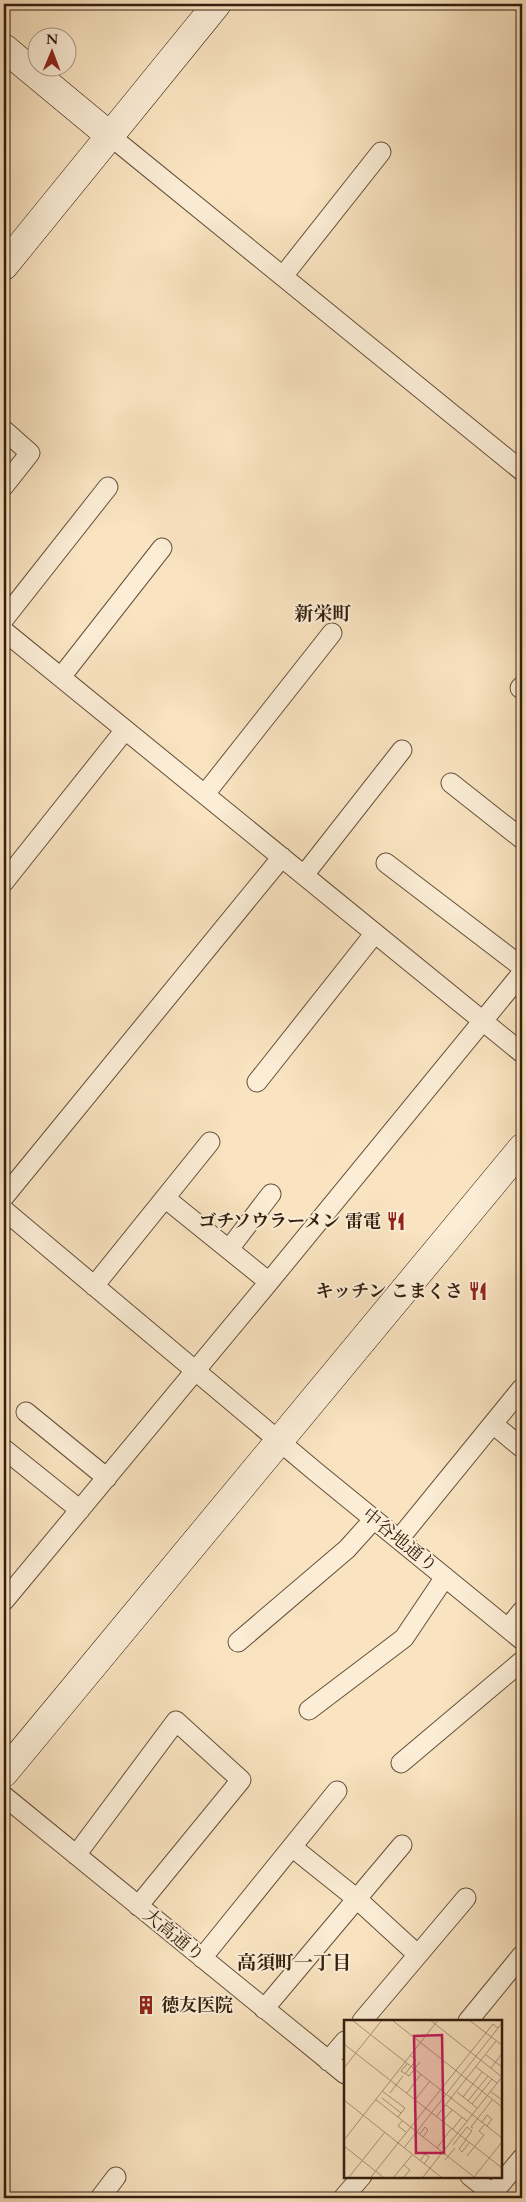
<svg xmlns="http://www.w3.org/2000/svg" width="526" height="2202" viewBox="0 0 526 2202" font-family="Cardo,'Noto Serif JP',serif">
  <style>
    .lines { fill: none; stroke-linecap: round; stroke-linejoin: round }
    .street-casing { stroke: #664f3a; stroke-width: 21 }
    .secondary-casing { stroke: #351e0e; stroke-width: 29 }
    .street { stroke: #fbedd6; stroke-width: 19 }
    .secondary { stroke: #fbedd6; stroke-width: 28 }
    .labels { text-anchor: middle; stroke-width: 4; stroke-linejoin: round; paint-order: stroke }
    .poi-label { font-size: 18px; font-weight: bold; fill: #351e0e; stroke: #fbedd6; text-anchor: end }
    .street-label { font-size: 18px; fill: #351e0e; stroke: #fbedd6 }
    .neighbourhood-label { font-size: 19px; font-weight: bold; fill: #351e0e; stroke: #fbedd6 }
    .inset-road { fill: none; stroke: #ab9479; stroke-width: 1 }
    .view { fill: #c2185b; fill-opacity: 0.15; stroke: #c2185b; stroke-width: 2.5 }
    .inset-edge { fill: none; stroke: #351e0e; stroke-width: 2.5 }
  </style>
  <rect width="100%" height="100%" fill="#f9e3c0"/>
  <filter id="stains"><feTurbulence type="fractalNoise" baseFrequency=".004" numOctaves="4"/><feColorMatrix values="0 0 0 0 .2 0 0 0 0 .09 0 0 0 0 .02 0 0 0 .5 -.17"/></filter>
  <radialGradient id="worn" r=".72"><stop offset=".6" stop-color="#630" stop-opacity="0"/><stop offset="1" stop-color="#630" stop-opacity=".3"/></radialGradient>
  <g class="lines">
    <!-- street casing -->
    <g class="street-casing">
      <path id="street" d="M 109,135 L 522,471
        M 283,276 L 381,152
        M 4,430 L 30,453 L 4,486
        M 4,619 L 108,487
        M 4,631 L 522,1053
        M 61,677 L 162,548
        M 522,686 L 520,688 L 522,689
        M 451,783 L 522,839
        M 205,794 L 332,633
        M 386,863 L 522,967
        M 304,875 L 402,750
        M 4,882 L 125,730
        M 257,1082 L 375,933
        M 4,1197 L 282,857
        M 165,1198 L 269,1282
        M 4,1210 L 316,1472 L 522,1640
        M 229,1249 L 271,1194
        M 94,1286 L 210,1142
        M 26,1412 L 107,1478
        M 493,1424 L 522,1448
        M 4,1449 L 80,1510
        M 399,1539 L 522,1388
        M 4,1601 L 269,1282 L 522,973
        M 508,1628 L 522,1611
        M 238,1642 L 347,1549 L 374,1519
        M 309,1710 L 404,1638 L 445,1577
        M 401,1763 L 522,1661
        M 4,1796 L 345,2074
        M 292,1847 L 357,1899 L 418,1955
        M 76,1855 L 176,1721 L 241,1780 L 138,1906
        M 202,1958 L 337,1791
        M 264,2009 L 402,1845
        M 362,2021 L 466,1898
        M 468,2021 L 522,1955
        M 328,2061 L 345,2041
        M 470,2176 L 498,2198
        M 100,2198 L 116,2177
        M 343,2198 L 362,2176
        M 489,2198 L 522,2158"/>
    </g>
    <!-- secondary casing -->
    <g class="secondary-casing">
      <path id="secondary" d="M 4,48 L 109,135
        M 4,266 L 217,4
        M 4,1773 L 522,1148"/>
    </g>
    <!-- street -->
    <use href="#street" class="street"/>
    <!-- secondary -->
    <use href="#secondary" class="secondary"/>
  </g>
  <!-- icons -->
  <defs>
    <g id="restaurant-bare" transform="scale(1.5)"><path d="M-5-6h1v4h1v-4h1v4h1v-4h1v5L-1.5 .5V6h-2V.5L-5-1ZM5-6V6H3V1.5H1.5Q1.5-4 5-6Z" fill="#8f2418" stroke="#fbedd6" stroke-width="2.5" paint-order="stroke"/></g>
    <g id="building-bare" transform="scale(1.5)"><path d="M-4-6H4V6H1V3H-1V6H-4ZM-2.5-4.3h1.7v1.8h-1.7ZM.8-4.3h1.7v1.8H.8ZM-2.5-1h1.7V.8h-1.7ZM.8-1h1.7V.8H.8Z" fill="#8f2418" stroke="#fbedd6" stroke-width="2.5" paint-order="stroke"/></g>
  </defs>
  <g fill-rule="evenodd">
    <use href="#restaurant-bare" x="396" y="1221"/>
    <use href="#restaurant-bare" x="478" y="1291"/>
    <use href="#building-bare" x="146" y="2005"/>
  </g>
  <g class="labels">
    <!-- poi labels -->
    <g class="poi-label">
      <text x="381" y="1227">ゴチソウラーメン 雷電</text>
      <text x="463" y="1297">キッチン こまくさ</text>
      <text x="161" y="2011" text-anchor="start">徳友医院</text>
    </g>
    <!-- street labels -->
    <g class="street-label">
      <text transform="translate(400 1540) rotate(39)" y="6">中谷地通り</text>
      <text transform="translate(174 1935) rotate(39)" y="6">大高通り</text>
    </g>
    <!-- neighbourhood labels -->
    <g class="neighbourhood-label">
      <text x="323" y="620">新栄町</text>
      <text x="294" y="1969">高須町一丁目</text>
    </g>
  </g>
  <!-- overview -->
  <g transform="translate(344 2020)">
    <rect width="158" height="158" fill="#f9e3c0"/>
    <path class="inset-road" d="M 8,0 L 158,118M 48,0 L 158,87M 86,0 L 158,57M 125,0 L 158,25M 0,24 L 158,148M 142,35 L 158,47M 63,44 L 57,51 L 65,56 L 76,42M 132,47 L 153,63M 0,48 L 38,0M 147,48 L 157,35M 61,54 L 72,40 L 66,35M 38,71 L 61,88 L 54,97M 146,71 L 158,80M 113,72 L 133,88M 46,73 L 59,56M 63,73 L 77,54M 119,77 L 138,52M 38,78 L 57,93M 31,79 L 130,157M 0,80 L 97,157M 71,80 L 86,61M 124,81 L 144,56M 128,84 L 148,59M 102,85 L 123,101M 92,97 L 152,21M 58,101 L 54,106 L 62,112M 98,102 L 108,90M 138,102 L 143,95 L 148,99 L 143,106M 129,108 L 127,107 L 148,80M 108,110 L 118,97M 76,114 L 81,107 L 84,110 L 79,117M 0,120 L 94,0M 122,120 L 115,129 L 118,132 L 125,123M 109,125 L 123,107 L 128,111 L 121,120M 0,126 L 39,157M 60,128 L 158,3M 93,128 L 107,109M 123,136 L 140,115 L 135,111 L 141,104M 101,140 L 111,128M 76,141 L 81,134 L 85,137 L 80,144M 60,145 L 66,150 L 60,157M 5,157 L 41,112M 27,157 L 149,4 L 154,8M 50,157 L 68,135M 79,157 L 158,57M 130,157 L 158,122"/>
    <path class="view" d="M 98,15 L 100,133 L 72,133 L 70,16 Z"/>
    <rect width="158" height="158" class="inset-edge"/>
  </g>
  <!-- margin -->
  <rect width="526" height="2202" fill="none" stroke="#f9e3c0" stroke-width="20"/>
  <rect x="5" y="5" width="516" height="2192" fill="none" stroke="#351e0e" stroke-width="2.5"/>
  <rect x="10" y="10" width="506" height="2182" fill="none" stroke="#351e0e"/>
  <!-- north arrow -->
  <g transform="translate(52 52) rotate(1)"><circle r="24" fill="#fbedd6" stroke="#ac9a86"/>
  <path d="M0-4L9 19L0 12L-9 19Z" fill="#8f2418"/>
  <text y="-8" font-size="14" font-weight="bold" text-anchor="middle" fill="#351e0e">N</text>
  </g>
  <rect width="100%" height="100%" filter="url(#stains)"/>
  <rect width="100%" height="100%" fill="url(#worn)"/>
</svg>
